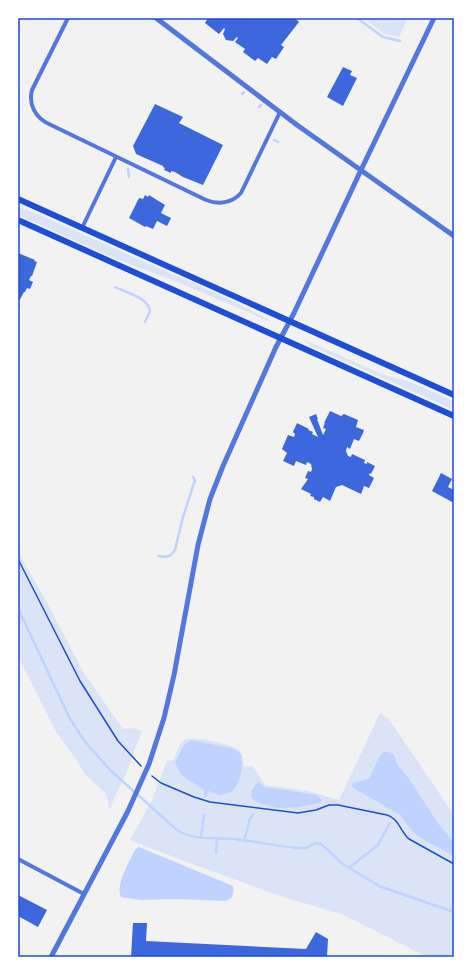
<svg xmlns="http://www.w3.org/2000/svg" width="472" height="975" viewBox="0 0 472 975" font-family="Barlow,sans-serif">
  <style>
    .green { fill: #dbe4f7 }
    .water { fill: #bfd3fe }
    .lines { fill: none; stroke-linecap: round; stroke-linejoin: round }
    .stream { stroke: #bfd3fe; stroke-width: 2.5 }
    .building { fill: #3d67dc }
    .path { stroke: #1d4ed8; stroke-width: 1.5 }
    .minor { stroke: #5277de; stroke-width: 4 }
    .tertiary { stroke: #5277de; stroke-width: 5 }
    .primary { stroke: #1d4ed8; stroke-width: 6 }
    .neatline { fill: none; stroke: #1d4ed8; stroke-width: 1.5 }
  </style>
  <rect width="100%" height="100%" fill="#f2f2f2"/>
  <!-- green -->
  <path class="green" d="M 372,18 L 408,18 L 399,37 L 385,34 L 367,21 L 368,20 L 370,21 Z
    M 18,207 L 40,215 L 233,301 L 268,319 L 268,321 L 180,283 L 116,259 L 18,215 Z
    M 303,339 L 382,374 L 410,382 L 454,401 L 454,410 L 311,346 Z
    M 18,549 L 23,561 L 44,597 L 84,673 L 123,729 L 132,728 L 142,731 L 127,771 L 109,810 L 108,801 L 105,793 L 84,773 L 76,759 L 56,732 L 18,656 Z
    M 380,713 L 389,719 L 454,815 L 454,957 L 427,957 L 344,915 L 277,895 L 152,849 L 130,840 L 152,800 L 167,761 L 173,760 C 177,754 178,746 183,741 C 190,734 227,744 236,748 C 242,752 244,758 243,765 L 245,767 L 253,766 L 265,785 L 309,791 L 339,800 Z"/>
  <!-- water -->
  <path class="water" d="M 191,740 L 231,748 L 240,753 C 245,765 240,783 232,792 L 219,795 L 208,791 L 207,797 L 204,797 L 204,790 L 181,775 L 177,767 L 175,762 L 184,745 Z
    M 384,752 L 387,752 L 393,753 L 397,764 L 409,779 L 440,826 L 454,842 L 454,856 L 419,837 L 413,832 L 400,815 L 352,787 L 352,785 L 353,783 L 369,779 L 379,757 Z
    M 258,782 L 259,782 L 265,787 L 317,795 L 322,800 L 320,803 C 308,805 295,808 282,808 C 276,808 252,803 251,796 C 250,791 255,786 258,782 Z
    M 139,847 L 233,886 C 234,894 233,899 225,901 L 176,899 L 140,900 L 121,897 C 115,886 129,862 135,850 L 137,848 Z"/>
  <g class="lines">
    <!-- stream -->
    <path class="stream" d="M 357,18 L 383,37 L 400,41
      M 242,94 L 244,92
      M 259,107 L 261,105
      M 274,140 L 278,142
      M 128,169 L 129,177
      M 115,287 C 125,292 149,298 150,311 L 145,322
      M 158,556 L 166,557 L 171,555 L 175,550 L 183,517 L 195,480 L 193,477
      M 18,608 L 70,719 L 86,743 L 110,770 L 177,830 C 194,841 214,837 234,839 C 255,841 276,846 298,848 L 307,848 L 315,843 L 321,844 L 343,864 L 379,886 L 454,912
      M 201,837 L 204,815
      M 244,841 L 250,819 L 253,814
      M 216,853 L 217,838
      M 350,867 L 378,845 L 390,823"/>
  </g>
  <!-- building -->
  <path class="building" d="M 208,18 L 295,18 L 299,22 L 281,45 L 284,47 L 276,59 L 272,57 L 267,64 L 258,58 L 255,61 L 243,52 L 245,49 L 235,42 L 238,38 L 237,37 L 233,41 L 226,40 L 223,34 L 225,29 L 224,28 L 219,34 L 205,23 Z
    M 343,67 L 352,71 L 350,75 L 357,78 L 343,106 L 327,97 Z
    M 155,104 L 183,117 L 179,123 L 223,145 L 203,185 L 183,177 L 175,172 L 171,171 L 171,173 L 164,170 L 165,168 L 163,167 L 163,166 L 136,154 L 133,146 Z
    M 145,195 L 148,197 L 149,195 L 165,205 L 161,213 L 171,218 L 167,226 L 157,221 L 153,229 L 146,226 L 145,227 L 129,218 L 139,198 L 143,199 Z
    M 18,253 L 35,260 L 34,261 L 37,262 L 32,276 L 31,276 L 29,280 L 33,282 L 30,289 L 27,288 L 25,292 L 24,292 L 18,303 L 20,304 L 18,308 Z
    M 330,411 L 341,416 L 344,414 L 358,420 L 356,427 L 364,430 L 363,433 L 359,441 L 354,439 L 350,449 L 347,447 L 346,451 L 348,456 L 351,457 L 352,454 L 365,460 L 364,463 L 367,464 L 367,462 L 375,466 L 371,474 L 370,473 L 369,475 L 374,478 L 369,488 L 364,486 L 361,494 L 342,485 L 336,487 L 330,501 L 323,497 L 320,502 L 314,499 L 314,497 L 310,496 L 311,494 L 301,489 L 308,479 L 305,478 L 308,471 L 311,472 L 312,469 L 311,464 L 307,462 L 306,465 L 296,461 L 294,466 L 283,461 L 287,453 L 282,449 L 288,435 L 294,437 L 295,434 L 293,432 L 297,423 L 309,429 L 308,430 L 313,432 L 312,434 L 318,437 L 309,417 L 316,414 L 318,419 L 317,419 L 323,435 L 326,429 L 323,428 L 325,423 L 324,423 Z
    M 441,473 L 452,479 L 448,487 L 454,490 L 454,503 L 432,491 Z
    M 18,895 L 47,910 L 38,927 L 18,916 Z
    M 133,923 L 147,923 L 146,941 L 306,949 L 316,932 L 328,939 L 327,957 L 131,957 Z"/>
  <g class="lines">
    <!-- path -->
    <path class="path" d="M 18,559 L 80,681 L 118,741 L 141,766
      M 152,776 L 161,783 L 194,797 L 210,802 L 298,813 L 316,810 L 329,805 L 338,805 L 387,815 C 398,818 401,832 409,839 L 454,864"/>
    <!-- minor -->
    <path class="minor" d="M 68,18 L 32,90 C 28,105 36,118 49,124 L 206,200 C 219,205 232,203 241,193 L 280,112
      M 82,228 L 116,157
      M 18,859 L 84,894"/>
    <!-- tertiary -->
    <path class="tertiary" d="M 156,18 L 297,125 L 454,236
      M 51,957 L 128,811 L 149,764 L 164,718 L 174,675 L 198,545 L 210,499 L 223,466 L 276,347 L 294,313 L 361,170 L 434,18"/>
    <!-- primary -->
    <path class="primary" d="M 18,199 L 454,395
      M 18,220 L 454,416"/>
  </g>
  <!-- border -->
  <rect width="472" height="975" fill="none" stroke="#ffffff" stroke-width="38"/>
  <rect x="19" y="19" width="434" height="937" class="neatline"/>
</svg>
